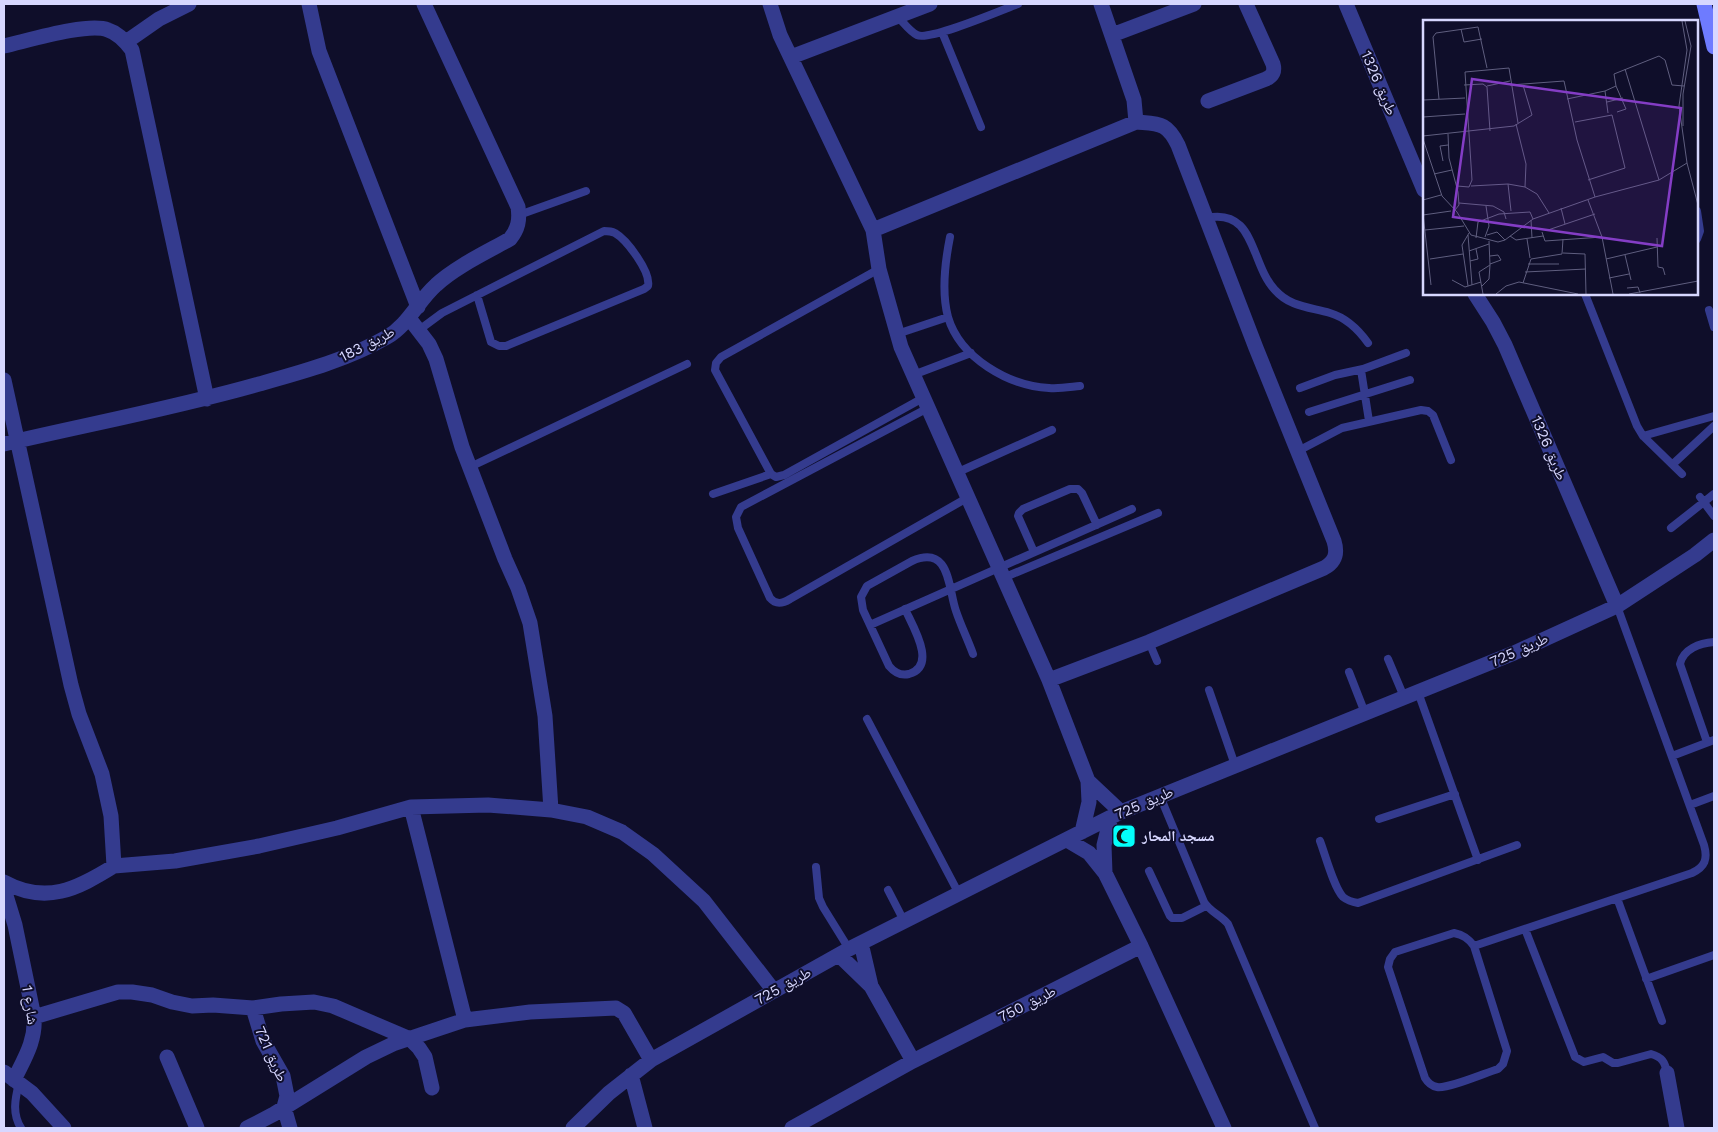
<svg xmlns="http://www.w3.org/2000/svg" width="1718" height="1132" viewBox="0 0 1718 1132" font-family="'Work Sans','Noto Naskh Arabic',sans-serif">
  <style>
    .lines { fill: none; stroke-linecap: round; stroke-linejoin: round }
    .lane { stroke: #343b8e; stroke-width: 8 }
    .street { stroke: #343b8e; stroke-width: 15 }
    .secondary { stroke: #6e7bff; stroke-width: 15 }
    .labels { text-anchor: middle; stroke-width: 4; stroke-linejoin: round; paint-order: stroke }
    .street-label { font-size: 15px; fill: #d7d7ff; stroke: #0f0e2a }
    .poi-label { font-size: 15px; font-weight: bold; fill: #d7d7ff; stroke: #0f0e2a; text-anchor: start }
    .inset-road { fill: none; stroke: #5f5e7f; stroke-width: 1 }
    .view { fill: #843dc5; fill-opacity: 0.15; stroke: #843dc5; stroke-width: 2.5 }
    .inset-edge { fill: none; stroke: #d7d7ff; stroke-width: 2.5 }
  </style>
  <rect width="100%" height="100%" fill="#0f0e2a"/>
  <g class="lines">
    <!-- lane -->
    <path class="lane" d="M 897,16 C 903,22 910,32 917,35 C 930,41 1002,10 1018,4
      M 942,32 L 981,127
      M 1697,211 L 1700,231 L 1697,239
      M 519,215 L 586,191
      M 1206,218 C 1256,207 1250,264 1275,290 C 1290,307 1309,307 1330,313 C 1347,318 1358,329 1368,343
      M 950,237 C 945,262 941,291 948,317 C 960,358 1009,386 1049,388 C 1059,389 1070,387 1080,386
      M 879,269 L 721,357 L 716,363 L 715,370 L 771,474 L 776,477 L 784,475 L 923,398
      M 1585,294 L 1637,426 L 1643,436 L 1682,474
      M 1709,310 L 1714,327
      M 419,330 L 442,313 L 604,231 C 608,231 611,231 615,233 C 627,240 651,272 648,286 L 644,289 L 506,346 L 499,346 L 491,342 L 477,295
      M 897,334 L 948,317
      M 1361,370 L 1369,421
      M 913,375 L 971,353
      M 1300,388 L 1335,375 L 1363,369 L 1406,353
      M 928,408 L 741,507 L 736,517 L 738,528 L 770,598 C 776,605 782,604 790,599 L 967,498
      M 1309,412 L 1410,380
      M 1643,436 L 1714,416
      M 1298,451 L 1342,428 L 1421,410 L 1428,411 L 1433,415 L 1451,460
      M 1673,464 L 1714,426
      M 470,467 L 687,364
      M 956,473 L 1052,430
      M 713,494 L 771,474
      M 1700,497 L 1714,516
      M 1671,528 L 1714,494
      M 1034,552 L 1018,516 L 1019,513 L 1023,509 L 1070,489 L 1078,489 L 1082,493 L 1097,525
      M 1003,578 L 1158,513
      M 905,609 C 912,625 938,666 909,674 C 901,676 894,672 889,666 L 863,610 L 861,597 L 867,586 L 912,561 C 951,544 948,589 956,611 C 961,626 968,640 973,654
      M 870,625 L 1132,509
      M 1149,642 L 1157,661
      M 1388,659 L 1404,697
      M 1349,672 L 1365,713
      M 1209,690 L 1235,765
      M 1418,692 L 1478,860
      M 867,719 L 959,894
      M 1707,742 L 1680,664 C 1683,649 1700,643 1714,642
      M 1672,756 L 1714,740
      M 1160,796 L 1204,902 C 1210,912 1221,915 1228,924 L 1315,1128
      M 1690,805 L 1714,796
      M 1379,819 L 1455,794
      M 1320,841 C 1325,854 1334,888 1343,897 C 1348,901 1352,902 1358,903 L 1517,845
      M 816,867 L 819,898 L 823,907 L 849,949
      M 1149,871 L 1170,916 L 1172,918 L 1182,918 L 1206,906
      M 888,890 L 904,921
      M 1617,898 L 1662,1021
      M 1525,929 L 1575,1057 L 1584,1062 L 1603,1057 L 1613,1063 L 1618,1063 L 1651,1054 C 1662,1057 1665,1062 1667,1073
      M 1454,933 C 1463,935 1468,938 1474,946 L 1507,1051 L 1503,1064 L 1498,1069 C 1485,1073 1448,1089 1437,1087 C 1431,1086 1428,1083 1425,1078 L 1388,967 L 1390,959 L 1395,952 Z
      M 1474,946 L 1692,873 C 1705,867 1708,859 1704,845 L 1617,606
      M 1646,979 L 1714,955
      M 19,1083 C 15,1099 12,1114 21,1128"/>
    <!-- street -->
    <path class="street" d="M 309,4 L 319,51 L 418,307
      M 770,4 L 780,35 L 873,230 L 879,269 L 901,347 L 1049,680 L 1088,781 L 1089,802 L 1082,832
      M 1101,4 L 1134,100 L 1136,122
      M 1346,4 L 1424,190
      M 1112,35 L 1194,4
      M 126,42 L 159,19 L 189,4
      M 4,46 C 27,41 88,22 108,30 C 118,33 126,42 132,50 L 207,399
      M 791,57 L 930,4
      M 1208,101 L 1266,79 C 1273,76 1275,71 1273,64 L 1246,4
      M 873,230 L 1136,122 C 1159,124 1167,122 1178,145 L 1256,348 L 1334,541 C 1338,554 1335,562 1324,568 L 1149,642 L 1049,680
      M 1475,294 L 1493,322 L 1505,345 L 1617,606
      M 409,318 L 429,344 L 436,359 L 462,447 L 505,559 L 518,588 L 530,623 L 545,716 L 551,810
      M 4,380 L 71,685 L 79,714 L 102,774 L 111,816 L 114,866 C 77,889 46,905 4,882
      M 4,444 C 89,424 175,408 259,384 C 302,372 347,360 387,337 C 408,325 418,301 436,285 C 455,267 487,252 510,239 C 518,229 520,220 518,207 L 424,4
      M 1088,781 L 1121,812
      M 411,807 L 465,1020
      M 1067,840 L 1089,853 L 1105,873 L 1141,946 L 1224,1128
      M 114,866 L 175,861 L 259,846 L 337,828 L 411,807 L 488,805 L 551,810 L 587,817 L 622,832 L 653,854 L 704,901 L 774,991
      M 1105,873 L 1104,845 L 1111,817
      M 4,889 L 15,925 L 34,1017 C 36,1041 24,1059 14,1080
      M 861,943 L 871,986 L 913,1061
      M 839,955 L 871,986
      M 253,1008 L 263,1041 L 283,1076 L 287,1096 L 284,1107 L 290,1128
      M 34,1017 L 118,992 L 132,992 L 152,995 L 172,1002 L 192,1006 L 213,1005 L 253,1008 L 281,1004 L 314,1002 L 333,1006 L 410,1039 L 419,1048 L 425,1057 L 432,1088
      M 167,1057 L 197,1128
      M 4,1072 L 32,1093 L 64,1128
      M 1667,1073 L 1677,1128
      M 631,1075 L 645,1128
      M 247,1128 L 274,1114 L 366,1057 L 393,1044 L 465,1020 L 530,1012 L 616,1008 L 624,1013 L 651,1060
      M 573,1128 L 609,1093 L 651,1060 L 849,949 L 1121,812 L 1514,653 L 1617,606 L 1695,555 L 1714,540
      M 792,1128 L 913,1061 L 1141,946"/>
    <!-- secondary -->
    <path class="secondary" d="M 1704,4 L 1714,47"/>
  </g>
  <!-- icons -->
  <defs>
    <g id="mosque-square" transform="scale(1.25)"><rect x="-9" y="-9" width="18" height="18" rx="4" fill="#03fffb" stroke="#0f0e2a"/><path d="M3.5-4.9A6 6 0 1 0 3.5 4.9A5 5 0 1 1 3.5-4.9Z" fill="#111"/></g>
  </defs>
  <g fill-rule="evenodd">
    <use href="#mosque-square" x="1124" y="836"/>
  </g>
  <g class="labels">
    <!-- street labels -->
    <g class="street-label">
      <text transform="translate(1379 83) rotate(67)" y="5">طريق 1326</text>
      <text transform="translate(367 344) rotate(-27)" y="5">طريق 183</text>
      <text transform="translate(1549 448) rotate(67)" y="5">طريق 1326</text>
      <text transform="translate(1519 650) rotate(-24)" y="5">طريق 725</text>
      <text transform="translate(1144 803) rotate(-23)" y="5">طريق 725</text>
      <text transform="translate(783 986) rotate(-29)" y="5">طريق 725</text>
      <text transform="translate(1027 1004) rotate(-27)" y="5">طريق 750</text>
      <text transform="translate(30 1005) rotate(81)" y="5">شارع 1</text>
      <text transform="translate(271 1054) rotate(66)" y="5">طريق 721</text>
    </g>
    <!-- poi labels -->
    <g class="poi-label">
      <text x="1142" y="841">مسجد المحار</text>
    </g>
  </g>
  <!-- overview -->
  <g transform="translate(1423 20)">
    <rect width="275" height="275" fill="#0f0e2a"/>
    <path class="inset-road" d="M 259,1 L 264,30 L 256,86 L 264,143 L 275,185M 38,9 L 41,22 L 59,19M 202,49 L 236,160M 41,65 L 60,64 L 64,67 L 67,111M 87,65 L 141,61 L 154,120 L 172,177M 64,66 L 87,61M 193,66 L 203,89 L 194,92M 16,79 L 10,17 L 13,13 L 55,7 L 64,48M 144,79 L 182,71M 0,80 L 42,78M 184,82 L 200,78M 185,93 L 182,71 L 193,66 L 191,54 L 236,36 L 242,40 L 249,65 L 261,66M 0,97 L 42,94M 152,102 L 189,95 L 202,148 L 165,160M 93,104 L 103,144 L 102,167M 260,106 L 260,74 L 268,26 L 262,1M 25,114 L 26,138 L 35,172 L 36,185 L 32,190M 0,116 L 91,106 L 109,95 L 100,65M 0,119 L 19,176 L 34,192 L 48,215 L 75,222 L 82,220 L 110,199 L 172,177 L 236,160 L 264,143M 20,141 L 17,126 L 25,125M 11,154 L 29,150M 85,164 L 88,191M 34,166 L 46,167 L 49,160 L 42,52 L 86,48 L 95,103M 48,166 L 85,164 L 102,167 L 114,174 L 126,193M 0,180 L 18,175M 165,180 L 179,217 L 190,274M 36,183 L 70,186 L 81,192 L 83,199M 138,188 L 142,204M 0,194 L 8,265M 0,195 L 28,191M 108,200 L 109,218M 2,210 L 41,206M 125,210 L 172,194M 119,212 L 122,221 L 179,217M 45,215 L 49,265M 64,215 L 74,212 L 82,220M 87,216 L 93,220 L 120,216M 62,217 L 66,206 L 63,186M 53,218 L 55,202 L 76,194 L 107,192 L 110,199M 234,218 L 235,247 L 240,248 L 242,255M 104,219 L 107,238M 46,231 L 66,224M 140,233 L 162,234 L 163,274M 202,235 L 208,260M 67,236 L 75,235 L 78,240 L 67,244M 7,239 L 40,234M 183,239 L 234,227M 47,241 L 55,239 L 53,229M 105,244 L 136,244M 102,252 L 163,249M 186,258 L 206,254M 29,260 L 42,267 L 58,262M 100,263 L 108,239 L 139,234 L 140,219M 45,266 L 39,225 L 46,213M 59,266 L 66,259 L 67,245M 204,268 L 215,267 L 217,273M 60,274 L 56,252 L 67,245 L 66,221M 73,274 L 83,266 L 96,262 L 155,274M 206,274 L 275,261"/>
    <path class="view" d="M 49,59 L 258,88 L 239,226 L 30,197 Z"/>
    <rect width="275" height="275" class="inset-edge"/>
  </g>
  <!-- border -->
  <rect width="1718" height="1132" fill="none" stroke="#d7d7ff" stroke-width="10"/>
</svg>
